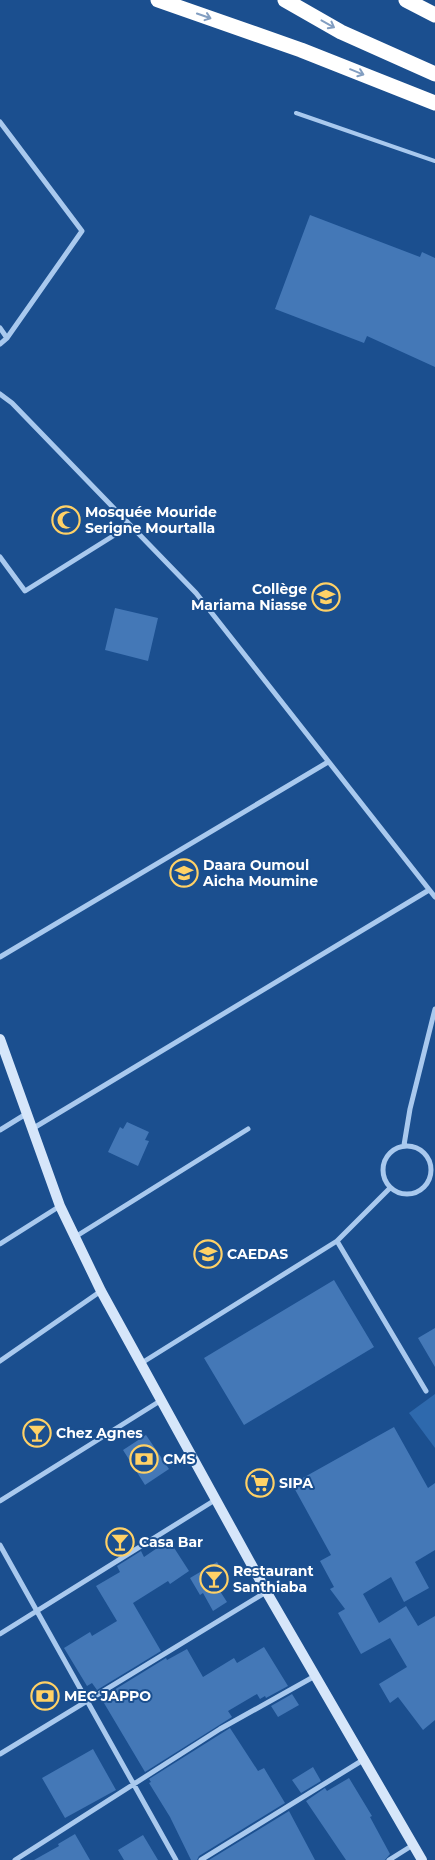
<svg xmlns="http://www.w3.org/2000/svg" width="435" height="1860" viewBox="0 0 435 1860" font-family="Montserrat,sans-serif">
  <style>
    .green { fill: #2e69ad }
    .building { fill: #4478b7 }
    .lines { fill: none; stroke-linecap: round; stroke-linejoin: round }
    .lane { stroke: #a9c9ee; stroke-width: 4 }
    .street { stroke: #a9c9ee; stroke-width: 5 }
    .secondary { stroke: #d6e6fa; stroke-width: 10 }
    .highway { stroke: #fff; stroke-width: 15 }
    .oneway { stroke: #829ec1 }
    .labels { text-anchor: middle; stroke-width: 4; stroke-linejoin: round; paint-order: stroke }
    .poi-label { font-size: 14px; font-weight: bold; fill: #fff; stroke: #1b4f8f; text-anchor: start }
  </style>
  <rect width="100%" height="100%" fill="#1b4f8f"/>
  <!-- green -->
  <path class="green" d="M 435,1394 L 435,1448 L 409,1413 Z"/>
  <!-- building -->
  <path class="building" d="M 310,215 L 420,257 L 422,252 L 435,258 L 435,367 L 367,336 L 364,343 L 275,309 Z
    M 115,608 L 158,618 L 148,661 L 105,650 Z
    M 127,1122 L 149,1132 L 145,1140 L 149,1141 L 138,1166 L 108,1152 L 120,1127 L 123,1129 Z
    M 334,1280 L 374,1347 L 244,1425 L 204,1358 Z
    M 435,1328 L 435,1367 L 418,1338 Z
    M 394,1427 L 428,1488 L 435,1483 L 435,1550 L 415,1562 L 429,1588 L 404,1602 L 391,1577 L 363,1594 L 379,1623 L 406,1606 L 418,1626 L 435,1616 L 435,1720 L 423,1730 L 398,1697 L 390,1703 L 379,1684 L 407,1667 L 390,1638 L 361,1654 L 338,1613 L 345,1609 L 330,1589 L 334,1587 L 320,1561 L 331,1555 L 292,1484 Z
    M 146,1435 L 169,1469 L 145,1485 L 123,1450 Z
    M 169,1540 L 189,1571 L 170,1584 L 168,1581 L 133,1603 L 161,1651 L 97,1690 L 92,1683 L 87,1686 L 64,1648 L 90,1632 L 92,1636 L 117,1621 L 96,1586 L 120,1572 L 117,1566 L 141,1551 L 144,1557 Z
    M 217,1562 L 227,1578 L 216,1585 L 227,1602 L 213,1611 L 203,1593 L 200,1595 L 190,1578 Z
    M 264,1647 L 288,1686 L 266,1698 L 265,1696 L 260,1699 L 257,1694 L 228,1711 L 232,1717 L 145,1772 L 101,1698 L 166,1658 L 167,1660 L 187,1649 L 203,1677 L 234,1658 L 237,1663 Z
    M 292,1694 L 299,1705 L 278,1717 L 271,1706 Z
    M 230,1728 L 258,1771 L 264,1768 L 285,1803 L 199,1856 L 197,1860 L 191,1860 L 170,1817 L 149,1783 L 151,1782 L 149,1779 Z
    M 93,1749 L 116,1790 L 65,1818 L 42,1778 Z
    M 313,1767 L 321,1781 L 301,1793 L 292,1780 Z
    M 349,1778 L 372,1816 L 370,1817 L 390,1854 L 385,1860 L 346,1860 L 306,1801 L 325,1788 L 327,1791 Z
    M 289,1811 L 315,1860 L 209,1860 Z
    M 75,1834 L 90,1860 L 34,1860 L 59,1846 L 58,1844 Z
    M 143,1835 L 158,1860 L 124,1860 L 118,1850 Z"/>
  <g class="lines">
    <!-- lane -->
    <path class="lane" d="M 296,113 L 435,161"/>
    <!-- street -->
    <path class="street" d="M 0,122 L 82,231 L 7,338 L 0,344
      M 0,328 L 7,338
      M 0,394 L 12,403 L 196,593 L 435,897
      M 0,557 L 25,591 L 129,526
      M 0,957 L 328,762
      M 32,1129 L 429,890
      M 0,1130 L 26,1114
      M 404,1145 L 410,1109 L 435,1009
      M383 1170a24 24 0 1 1 48 0a24 24 0 1 1-48 0Z
      M 75,1237 L 248,1129
      M 337,1241 L 426,1391
      M 0,1244 L 60,1206
      M 0,1361 L 101,1291
      M 140,1364 L 337,1241 L 390,1188
      M 0,1501 L 160,1401
      M 0,1545 L 176,1860
      M 0,1634 L 215,1500
      M 0,1754 L 266,1592
      M 15,1860 L 220,1729 L 315,1676
      M 201,1860 L 363,1760
      M 389,1860 L 413,1845"/>
    <!-- secondary -->
    <path class="secondary" d="M 0,1039 L 60,1206 L 101,1291 L 266,1591 L 422,1860"/>
    <!-- highway -->
    <path class="highway" d="M 158,0 L 301,50 L 435,103
      M 285,0 L 341,32 L 435,74
      M 406,0 L 435,15"/>
  </g>
  <!-- one-way arrows -->
  <defs><path id="oneway-shaft" d="M-6 0H5M1.5-3L5.5 0L1.5 3" fill="none" stroke-width="1.6" stroke-linecap="round" stroke-linejoin="round" transform="scale(1.25)"/></defs>
  <g class="oneway">
    <use href="#oneway-shaft" transform="translate(204 16) rotate(19)"/>
    <use href="#oneway-shaft" transform="translate(328 24) rotate(29)"/>
    <use href="#oneway-shaft" transform="translate(357 72) rotate(22)"/>
  </g>
  <!-- icons -->
  <defs>
    <g id="mosque-ring" transform="scale(1.4375)"><circle r="9.5" fill="#1b4f8f" stroke="#ffd166" stroke-width="1.5"/><path d="M3.5-4.9A6 6 0 1 0 3.5 4.9A5 5 0 1 1 3.5-4.9Z" fill="#ffd166"/></g>
    <g id="school-ring" transform="scale(1.4375)"><circle r="9.5" fill="#1b4f8f" stroke="#ffd166" stroke-width="1.5"/><path d="M0-5L7-2L0 1L-7-2ZM-4 1L0 2.5L4 1V4Q0 6-4 4Z" fill="#ffd166"/></g>
    <g id="bar-ring" transform="scale(1.4375)"><circle r="9.5" fill="#1b4f8f" stroke="#ffd166" stroke-width="1.5"/><path d="M-6-5H6L.8 .8V4.5H3.5V6h-7V4.5H-.8V.8Z" fill="#ffd166"/></g>
    <g id="bank-ring" transform="scale(1.4375)"><circle r="9.5" fill="#1b4f8f" stroke="#ffd166" stroke-width="1.5"/><path d="M-6-4H6V4H-6ZM0-2.3a2.3 2.3 0 1 0 0 4.6a2.3 2.3 0 1 0 0-4.6Z" fill="#ffd166"/></g>
    <g id="supermarket-ring" transform="scale(1.4375)"><circle r="9.5" fill="#1b4f8f" stroke="#ffd166" stroke-width="1.5"/><path d="M-6-5.5h2.5l.6 2H6L4.5 2H-2.5L-4.4-4H-6ZM-1.5 3.2a1.3 1.3 0 1 0 .1 0ZM3 3.2a1.3 1.3 0 1 0 .1 0Z" fill="#ffd166"/></g>
  </defs>
  <g fill-rule="evenodd">
    <use href="#mosque-ring" x="66" y="520"/>
    <use href="#school-ring" x="326" y="597"/>
    <use href="#school-ring" x="184" y="873"/>
    <use href="#school-ring" x="208" y="1254"/>
    <use href="#bar-ring" x="37" y="1433"/>
    <use href="#bank-ring" x="144" y="1459"/>
    <use href="#supermarket-ring" x="260" y="1483"/>
    <use href="#bar-ring" x="120" y="1542"/>
    <use href="#bar-ring" x="214" y="1579"/>
    <use href="#bank-ring" x="45" y="1696"/>
  </g>
  <g class="labels">
    <!-- poi labels -->
    <g class="poi-label">
      <text x="85" y="517">Mosquée Mouride<tspan x="85" dy="16">Serigne Mourtalla</tspan></text>
      <text x="307" y="594" text-anchor="end">Collège<tspan x="307" dy="16">Mariama Niasse</tspan></text>
      <text x="203" y="870">Daara Oumoul<tspan x="203" dy="16">Aicha Moumine</tspan></text>
      <text x="227" y="1259">CAEDAS</text>
      <text x="56" y="1438">Chez Agnes</text>
      <text x="163" y="1464">CMS</text>
      <text x="279" y="1488">SIPA</text>
      <text x="139" y="1547">Casa Bar</text>
      <text x="233" y="1576">Restaurant<tspan x="233" dy="16">Santhiaba</tspan></text>
      <text x="64" y="1701">MEC JAPPO</text>
    </g>
  </g>
</svg>
